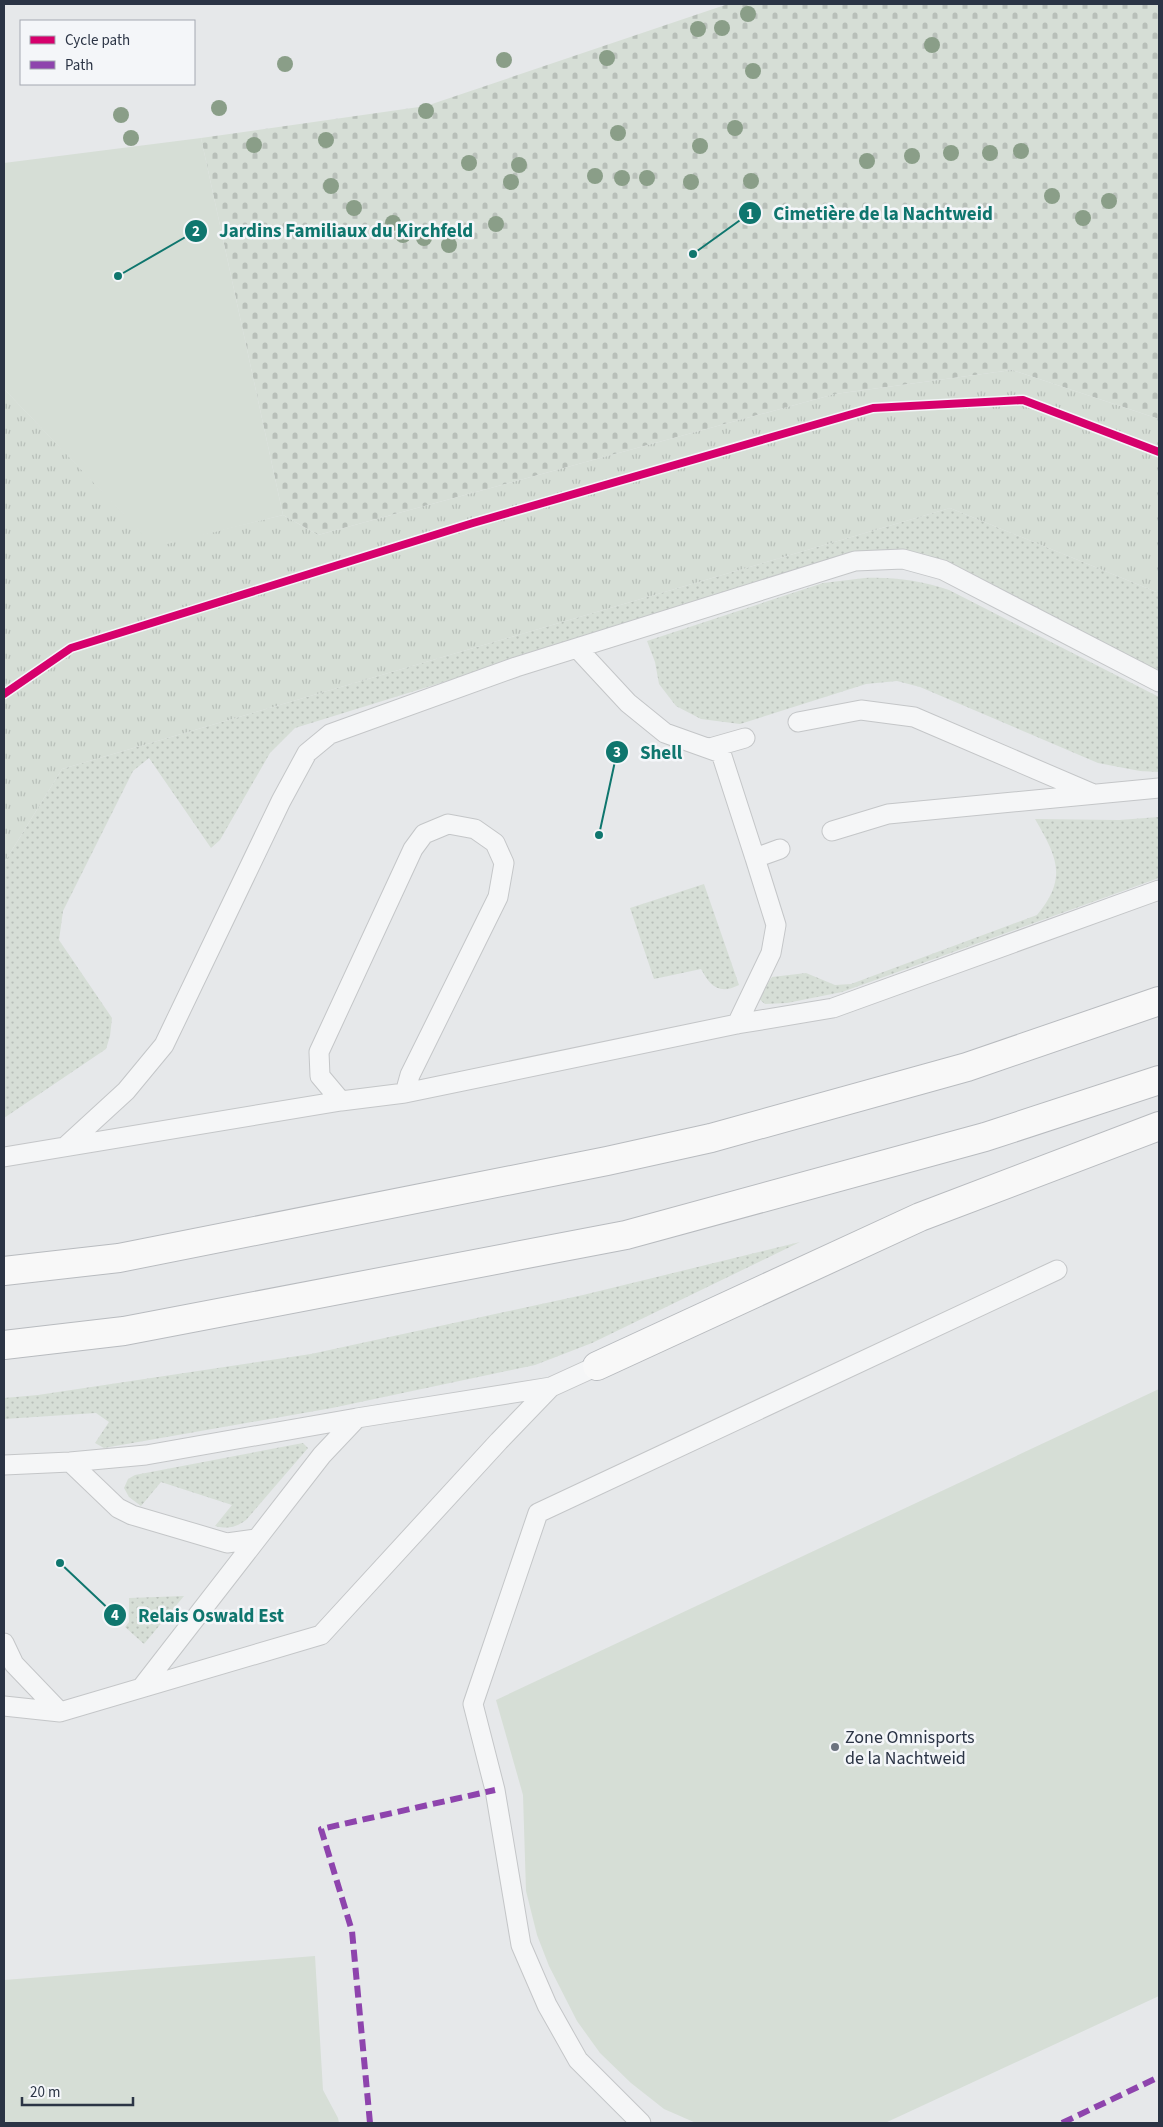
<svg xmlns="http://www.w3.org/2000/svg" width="1163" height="2127" viewBox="0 0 1163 2127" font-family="'Source Sans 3',sans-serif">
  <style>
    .grass { fill: url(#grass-dots) }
    .cemetery { fill: url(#cemetery-stones) }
    .park { fill: url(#park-tufts) }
    .garden { fill: #d6ded6 }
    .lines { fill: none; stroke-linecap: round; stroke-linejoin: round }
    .lane-casing { stroke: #c4c6c8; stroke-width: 21 }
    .highway-casing { stroke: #b8bbbf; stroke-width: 30 }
    .lane { stroke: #f5f6f7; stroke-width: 19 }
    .highway { stroke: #f8f8f8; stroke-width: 28 }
    .quiet { stroke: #8e44ad; stroke-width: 6; stroke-dasharray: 12 6; stroke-linecap: butt }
    .cycleway-casing { stroke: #f4f6f9; stroke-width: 11 }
    .cycleway { stroke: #d6006c; stroke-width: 8 }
    .tree { fill: #8a9e88 }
    .poi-dot { fill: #6c737f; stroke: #f4f6f9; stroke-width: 2 }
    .labels { text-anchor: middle; stroke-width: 5; stroke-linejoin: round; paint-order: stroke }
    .poi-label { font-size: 18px; fill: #2b3445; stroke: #f4f6f9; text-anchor: start }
    .leader { fill: none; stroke: #0f766e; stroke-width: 2 }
    .callout-dot { fill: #0f766e; stroke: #f4f6f9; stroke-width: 2 }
    .mark-label { font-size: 15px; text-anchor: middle; font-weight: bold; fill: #fff }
    .callout-label { font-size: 19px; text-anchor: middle; font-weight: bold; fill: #0f766e; stroke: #f4f6f9; stroke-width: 5; stroke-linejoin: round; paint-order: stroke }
  </style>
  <defs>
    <pattern id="grass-dots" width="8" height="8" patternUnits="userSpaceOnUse" patternTransform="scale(1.25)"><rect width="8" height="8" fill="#d6ded6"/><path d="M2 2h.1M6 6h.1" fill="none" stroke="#b8bfb9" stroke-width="1.8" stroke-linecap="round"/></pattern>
    <pattern id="cemetery-stones" width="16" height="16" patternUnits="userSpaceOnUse" patternTransform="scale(1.25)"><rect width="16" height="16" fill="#d6ded6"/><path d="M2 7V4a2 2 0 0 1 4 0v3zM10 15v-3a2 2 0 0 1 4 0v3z" fill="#b8bfb9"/></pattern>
    <pattern id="park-tufts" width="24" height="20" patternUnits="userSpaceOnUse" patternTransform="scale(1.25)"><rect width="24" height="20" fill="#d6ded6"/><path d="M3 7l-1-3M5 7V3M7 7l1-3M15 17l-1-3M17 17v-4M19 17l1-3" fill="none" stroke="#b8bfb9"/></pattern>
  </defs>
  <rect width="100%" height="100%" fill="#e6e8ea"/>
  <!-- grass -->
  <path class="grass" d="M 950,508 L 1159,593 L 1159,673 L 952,567 L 832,562 L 295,728 L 270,753 L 220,840 L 211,848 L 149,758 L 133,771 L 63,911 L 59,940 L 112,1018 L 110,1036 L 106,1049 L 4,1118 L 4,863 L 62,769 Z
    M 865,578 C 896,577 921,581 949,590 L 1159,697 L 1159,772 L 1140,771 L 1098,763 L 920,687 L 897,681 L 866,684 L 740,724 L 701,719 L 676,706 L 659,684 L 655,662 L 647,641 L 823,583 Z
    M 1159,817 L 1159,878 L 842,992 L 787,1003 L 765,1004 L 758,998 L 772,977 L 806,973 L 835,985 L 851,984 L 1037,915 C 1068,878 1057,857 1035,819 L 1119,820 Z
    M 704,884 L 739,985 C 719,995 710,986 701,969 L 654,979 L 630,908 Z
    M 800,1242 L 592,1343 L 535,1365 L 332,1408 L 104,1448 L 95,1443 L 109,1422 L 96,1413 L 4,1419 L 4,1398 L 38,1395 L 311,1354 L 583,1295 Z
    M 303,1443 L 308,1448 L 246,1520 C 235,1528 228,1529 215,1526 L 232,1505 L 161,1482 L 141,1506 L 129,1497 L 124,1488 L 128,1479 L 135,1475 Z
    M 184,1596 L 144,1644 L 125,1627 L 129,1622 L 129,1598 Z"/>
  <!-- cemetery -->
  <path class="cemetery" d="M 728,4 L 1159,4 L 1159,419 L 1012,370 L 835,394 L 318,535 L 283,515 L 201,138 L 426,106 Z"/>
  <!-- park -->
  <path class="park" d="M 1012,370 L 1159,419 L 1159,593 L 950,508 L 62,769 L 4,863 L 4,389 L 155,546 L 283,515 L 318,535 L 835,394 Z"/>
  <!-- garden -->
  <path class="garden" d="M 201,138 L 283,515 L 155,547 L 4,389 L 4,163 Z
    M 1159,1389 L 1159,1996 L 885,2123 L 696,2123 L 664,2109 L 631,2083 L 600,2053 L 577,2021 L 549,1966 L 537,1935 L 526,1891 L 523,1795 L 496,1700 Z
    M 315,1956 L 323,2090 L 338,2118 L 339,2123 L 4,2123 L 4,1980 Z"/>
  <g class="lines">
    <!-- lane casing -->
    <g class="lane-casing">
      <path id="lane" d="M 577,648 L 628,703 L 665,733 L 721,753 L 755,858 L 780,849
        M 798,722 L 861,710 L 914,717 L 1091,793
        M 710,748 L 745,738
        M 832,831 L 888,814 L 1159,788
        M 737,1024 L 771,953 L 776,925 L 755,858
        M 341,1101 L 320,1076 L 319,1052 L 413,849 L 424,834 L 448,824 L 475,829 L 495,843 L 504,863 L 498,897 L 410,1075 L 405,1093
        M 66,1146 L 126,1091 L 164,1045 L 281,801 L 307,753 L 330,734 L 516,667 L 855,561 L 903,559 L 943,570 L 1159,682
        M 4,1157 L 341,1101 L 405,1093 L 737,1024 L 833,1008 L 1159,890
        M 70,1462 L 118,1508 L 132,1515 L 227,1543 L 256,1539
        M 4,1465 L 70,1462 L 146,1455 L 357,1418
        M 4,1643 L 14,1664 L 60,1712
        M 142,1687 L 322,1455 L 357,1418 L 551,1387 L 597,1366
        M 4,1706 L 60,1712 L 321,1635 L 499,1441 L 551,1387
        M 641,2123 L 578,2060 L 547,2005 L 521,1945 L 495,1790 L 473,1704 L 538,1513 L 1057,1270"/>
    </g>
    <!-- highway casing -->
    <g class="highway-casing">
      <path id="highway" d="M 4,1271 L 119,1258 L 607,1161 L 711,1138 L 967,1067 L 1159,1001
        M 4,1345 L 124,1331 L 626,1235 L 985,1137 L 1159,1080
        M 597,1366 L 920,1217 L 1159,1126"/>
    </g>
    <!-- lane -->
    <use href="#lane" class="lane"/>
    <!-- highway -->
    <use href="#highway" class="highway"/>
    <!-- quiet -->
    <path class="quiet" d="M 370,2123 L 352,1931 L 321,1829 L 495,1790
      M 1062,2123 L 1159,2077"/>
    <!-- cycleway casing -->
    <g class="cycleway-casing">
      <path id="cycleway" d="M 4,694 L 71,648 L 473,523 L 873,408 L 1023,400 L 1159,452"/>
    </g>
    <!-- cycleway -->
    <use href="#cycleway" class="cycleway"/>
  </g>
  <!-- trees -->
  <g class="tree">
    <circle cx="748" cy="14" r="8"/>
    <circle cx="722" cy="28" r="8"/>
    <circle cx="698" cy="29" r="8"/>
    <circle cx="932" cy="45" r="8"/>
    <circle cx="607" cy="58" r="8"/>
    <circle cx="504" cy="60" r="8"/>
    <circle cx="285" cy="64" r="8"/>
    <circle cx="753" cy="71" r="8"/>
    <circle cx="219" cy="108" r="8"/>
    <circle cx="426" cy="111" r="8"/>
    <circle cx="121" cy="115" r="8"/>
    <circle cx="735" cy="128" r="8"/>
    <circle cx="618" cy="133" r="8"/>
    <circle cx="131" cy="138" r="8"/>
    <circle cx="326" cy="140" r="8"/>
    <circle cx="254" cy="145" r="8"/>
    <circle cx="700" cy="146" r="8"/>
    <circle cx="1021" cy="151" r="8"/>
    <circle cx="951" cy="153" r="8"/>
    <circle cx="990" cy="153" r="8"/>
    <circle cx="912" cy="156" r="8"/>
    <circle cx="867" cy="161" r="8"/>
    <circle cx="469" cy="163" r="8"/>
    <circle cx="519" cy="165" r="8"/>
    <circle cx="595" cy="176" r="8"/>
    <circle cx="622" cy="178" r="8"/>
    <circle cx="647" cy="178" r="8"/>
    <circle cx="751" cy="181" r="8"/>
    <circle cx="511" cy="182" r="8"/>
    <circle cx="691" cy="182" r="8"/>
    <circle cx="331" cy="186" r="8"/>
    <circle cx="1052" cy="196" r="8"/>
    <circle cx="1109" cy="201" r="8"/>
    <circle cx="354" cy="208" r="8"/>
    <circle cx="1083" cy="218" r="8"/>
    <circle cx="393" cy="223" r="8"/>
    <circle cx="496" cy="224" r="8"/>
    <circle cx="403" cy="235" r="8"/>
    <circle cx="424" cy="238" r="8"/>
    <circle cx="449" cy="245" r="8"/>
  </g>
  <!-- markers -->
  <circle class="poi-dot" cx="835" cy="1747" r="5"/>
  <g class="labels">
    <!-- poi labels -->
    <g class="poi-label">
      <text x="845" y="1743">Zone Omnisports<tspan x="845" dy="21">de la Nachtweid</tspan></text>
    </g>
  </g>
  <!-- callouts -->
  <path class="leader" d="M693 254L750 213M118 276L196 231M599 835L617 752M60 1563L115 1615"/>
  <g class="callout-dot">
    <circle cx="693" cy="254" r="5"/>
    <circle cx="118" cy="276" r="5"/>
    <circle cx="599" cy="835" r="5"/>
    <circle cx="60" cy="1563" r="5"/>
    <circle cx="750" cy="213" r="12"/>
    <circle cx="196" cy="231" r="12"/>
    <circle cx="617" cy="752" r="12"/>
    <circle cx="115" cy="1615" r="12"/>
  </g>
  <g class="mark-label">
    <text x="750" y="219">1</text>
    <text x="196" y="236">2</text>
    <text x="617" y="757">3</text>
    <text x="115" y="1620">4</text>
  </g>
  <g class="callout-label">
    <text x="883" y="220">Cimetière de la Nachtweid</text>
    <text x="346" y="237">Jardins Familiaux du Kirchfeld</text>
    <text x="661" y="759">Shell</text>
    <text x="211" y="1622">Relais Oswald Est</text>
  </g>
  <!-- border -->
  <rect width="1163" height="2127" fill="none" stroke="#2b3445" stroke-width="10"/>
  <!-- legend -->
  <rect x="20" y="20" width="175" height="65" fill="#f4f6f9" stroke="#a4a8b1"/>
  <rect x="30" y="36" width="25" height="8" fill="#d6006c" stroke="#a4a8b1"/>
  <text x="65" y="45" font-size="15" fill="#2b3445">Cycle path</text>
  <rect x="30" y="61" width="25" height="8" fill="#8e44ad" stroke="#a4a8b1"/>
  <text x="65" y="70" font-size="15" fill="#2b3445">Path</text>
  <!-- scale -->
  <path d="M22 2097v8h111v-8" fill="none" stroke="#2b3445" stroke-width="2.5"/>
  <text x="30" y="2097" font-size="15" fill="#2b3445" stroke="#f4f6f9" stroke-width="4" paint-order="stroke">20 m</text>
</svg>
